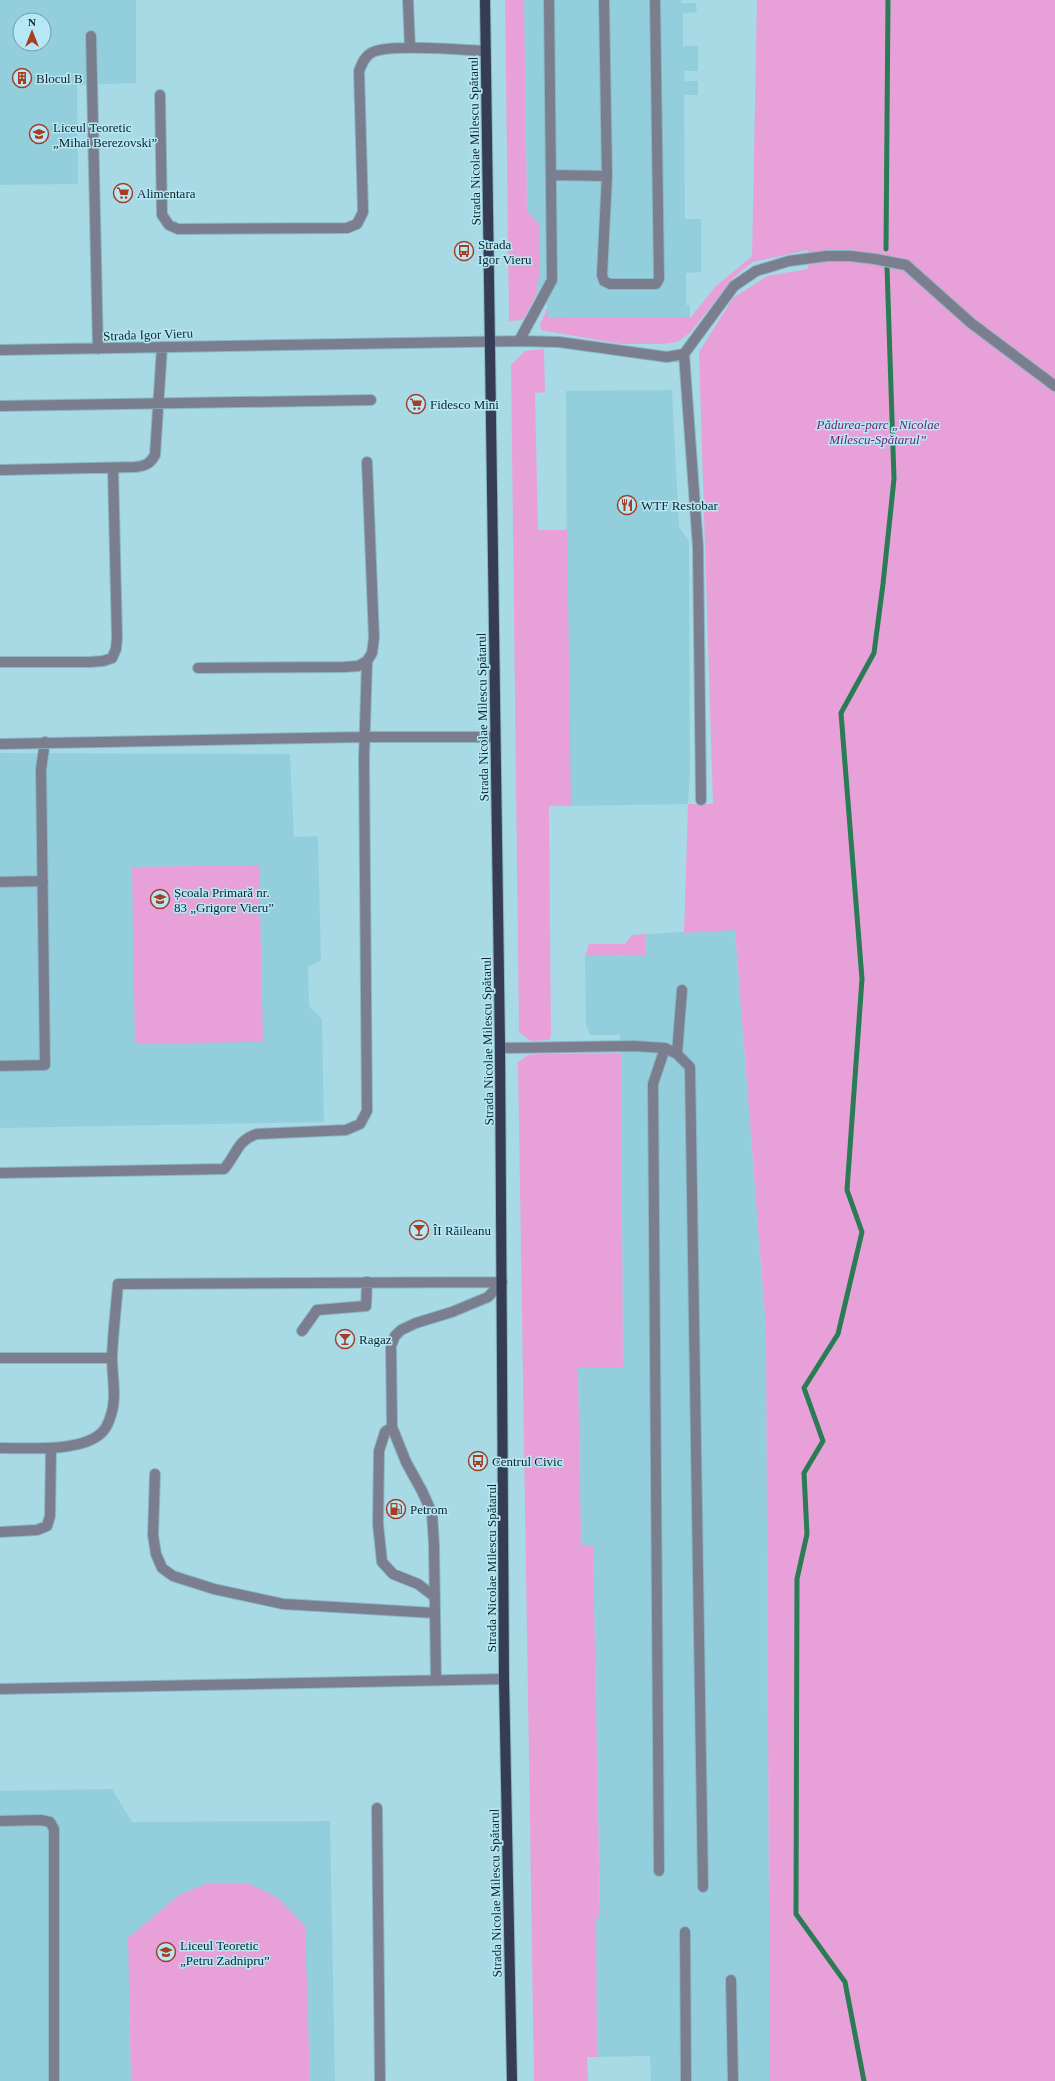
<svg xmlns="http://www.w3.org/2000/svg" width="1055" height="2081" viewBox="0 0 1055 2081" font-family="'Times New Roman',serif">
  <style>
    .built { fill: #93cedc; fill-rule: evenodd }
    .green { fill: #e8a1d8 }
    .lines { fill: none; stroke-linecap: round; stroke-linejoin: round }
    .stream { stroke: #297c53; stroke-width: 5 }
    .minor-casing { stroke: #8ab6c0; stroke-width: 12 }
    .major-casing { stroke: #8ab6c0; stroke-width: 12 }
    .minor { stroke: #7a7e8e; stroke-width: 10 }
    .major { stroke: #363c56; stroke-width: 10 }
    .labels { text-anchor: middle; stroke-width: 3; stroke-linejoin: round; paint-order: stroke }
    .poi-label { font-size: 13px; fill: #102428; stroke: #b5e7f4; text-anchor: start }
    .street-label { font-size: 13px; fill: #102428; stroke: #b5e7f4 }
    .park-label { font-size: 13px; font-style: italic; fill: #7d186e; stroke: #b5e7f4 }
  </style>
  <rect width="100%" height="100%" fill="#a8dae6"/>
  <!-- built -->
  <path class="built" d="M 0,0 L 136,0 L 136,83 L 77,85 L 78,184 L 0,185 ZM 20,20 L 44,20 L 44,44 L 20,44 Z
    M 524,0 L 681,0 L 681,3 L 696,3 L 697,12 L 683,13 L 683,46 L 698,46 L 698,71 L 684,71 L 685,81 L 698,81 L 698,95 L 684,95 L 685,219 L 701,219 L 701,272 L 686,273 L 686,305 L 690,305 L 690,318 L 548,317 L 548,306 L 536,296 L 539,275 L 527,211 Z
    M 672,390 L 679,527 L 689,541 L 690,771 L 688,804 L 571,806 L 567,657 L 566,391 Z
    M 0,753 L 290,754 L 294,837 L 318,836 L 321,961 L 308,967 L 309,1006 L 322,1019 L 324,1122 L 0,1128 Z
    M 735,929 L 766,1329 L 769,1912 L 769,2081 L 651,2081 L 650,2056 L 597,2057 L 596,1917 L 600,1917 L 593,1546 L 581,1546 L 578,1367 L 623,1366 L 621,1057 L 620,1035 L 590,1035 L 586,1025 L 585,956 L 645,955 L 646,934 Z
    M 112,1789 L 132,1822 L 330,1821 L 335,2081 L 0,2081 L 0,1791 Z"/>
  <!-- green -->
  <path class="green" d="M 505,0 L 524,0 L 527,211 L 540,225 L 539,275 L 536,296 L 523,320 L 509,321 Z
    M 757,0 L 1055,0 L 1055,2081 L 769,2081 L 769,1912 L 766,1329 L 735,930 L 684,933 L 688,804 L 713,804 L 699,352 L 733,298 L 767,276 L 808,269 L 808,250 L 753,262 L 734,277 L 690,333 L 677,342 L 662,344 L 621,344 L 541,330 L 540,325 L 548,306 L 548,317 L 690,318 L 716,286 L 752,256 Z
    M 544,349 L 545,392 L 535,393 L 538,530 L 567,530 L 571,806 L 549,806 L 551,1036 L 549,1040 L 531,1041 L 519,1032 L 511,365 L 525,351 Z
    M 259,865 L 263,1042 L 135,1044 L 132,867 Z
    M 646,934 L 645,955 L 585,956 L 589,944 L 625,944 L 632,935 Z
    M 621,1053 L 623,1367 L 578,1367 L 581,1545 L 593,1546 L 600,1917 L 596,1917 L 597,2057 L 587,2057 L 588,2081 L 534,2081 L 518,1062 L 528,1055 L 538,1054 Z
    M 206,1884 L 250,1884 L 278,1898 L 305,1926 L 310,2081 L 131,2081 L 128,1938 L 179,1895 Z"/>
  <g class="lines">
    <!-- stream -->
    <path class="stream" d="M 886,249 L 888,0
      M 864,2081 L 845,1982 L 796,1914 L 797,1579 L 807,1534 L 804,1473 L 823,1441 L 804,1388 L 838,1334 L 862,1232 L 847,1190 L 862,979 L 841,713 L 874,653 L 883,584 L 894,479 L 887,267"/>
    <!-- minor casing -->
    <g class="minor-casing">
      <path id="minor" d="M 408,0 L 410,48
        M 604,0 L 607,176 L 602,275 L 604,281 L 610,284 L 656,284 L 659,279 L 655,0
        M 91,36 L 98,349
        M 160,95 L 162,215 L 169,225 L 178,229 L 347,228 L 357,224 L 363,212 L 359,71 C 362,64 364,57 371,53 C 387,43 464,50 485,51
        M 551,175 L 607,176
        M 519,341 L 552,280 L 549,0
        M 0,350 L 519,341 L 559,342 L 667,357 L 684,354 L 734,286 L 756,271 L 789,261 L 827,256 L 850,256 L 875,259 L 906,265 L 971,323 L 1055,386
        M 684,354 L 698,547 L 701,800
        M 0,406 L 371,400
        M 0,470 L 135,467 C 145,466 150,464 155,455 L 162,347
        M 0,662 L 90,662 L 103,661 L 112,658 L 116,649 L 117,638 L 113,468
        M 198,668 L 344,667 L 358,666 L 367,661
        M 0,744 L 364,737 L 495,737
        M 0,882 L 43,881
        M 500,1048 L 633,1046 L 665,1048 L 677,1054 L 690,1067 L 703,1887
        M 677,1054 L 682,990
        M 0,1066 L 45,1065 L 41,769 L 45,742
        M 0,1173 L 224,1169 C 237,1154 237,1140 257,1134 L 346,1130 L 360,1124 L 367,1111 L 364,758 L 367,661 L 372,653 L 374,638 L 367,462
        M 302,1331 L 317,1310 L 366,1306 L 367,1282
        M 0,1358 L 112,1358
        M 392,1427 L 385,1432 L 379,1451 L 378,1524 L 382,1562 L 393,1574 L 418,1584 L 435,1597
        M 0,1448 C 27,1448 77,1452 99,1435 C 105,1431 109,1422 111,1415 C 117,1397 112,1376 112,1357 C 113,1333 116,1308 118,1284 L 502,1282
        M 155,1474 L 153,1535 L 156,1554 L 162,1568 L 173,1576 L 214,1589 L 283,1604 L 435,1613
        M 0,1532 L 37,1530 L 47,1526 L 50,1516 L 51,1448
        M 436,1680 L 434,1545 L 432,1513 L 422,1491 L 406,1462 L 392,1427 L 391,1346 L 395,1336 L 401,1330 L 416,1323 L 452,1312 L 488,1297 L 502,1282
        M 0,1689 L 504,1679
        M 377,1808 L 380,2081
        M 0,1821 L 41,1820 L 50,1822 L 54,1829 L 54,2081
        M 659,1871 L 653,1084 L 665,1048
        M 685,1932 L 686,2081
        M 731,1980 L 733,2081"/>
    </g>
    <!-- major casing -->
    <g class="major-casing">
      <path id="major" d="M 485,0 L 500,1048 L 504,1679 L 512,2081"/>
    </g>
    <!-- minor -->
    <use href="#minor" class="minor"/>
    <!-- major -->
    <use href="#major" class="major"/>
  </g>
  <!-- icons -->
  <defs>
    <g id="building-ring" transform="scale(1)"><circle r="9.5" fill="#b5e7f4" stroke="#a73e24" stroke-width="1.5"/><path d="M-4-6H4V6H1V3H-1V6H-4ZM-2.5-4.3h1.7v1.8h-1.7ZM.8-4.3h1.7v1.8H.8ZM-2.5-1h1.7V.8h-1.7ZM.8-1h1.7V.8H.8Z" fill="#a73e24"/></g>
    <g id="school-ring" transform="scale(1)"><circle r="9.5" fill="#b5e7f4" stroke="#a73e24" stroke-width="1.5"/><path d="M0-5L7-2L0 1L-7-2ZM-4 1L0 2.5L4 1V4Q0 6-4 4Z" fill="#a73e24"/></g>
    <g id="supermarket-ring" transform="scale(1)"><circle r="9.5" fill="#b5e7f4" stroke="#a73e24" stroke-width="1.5"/><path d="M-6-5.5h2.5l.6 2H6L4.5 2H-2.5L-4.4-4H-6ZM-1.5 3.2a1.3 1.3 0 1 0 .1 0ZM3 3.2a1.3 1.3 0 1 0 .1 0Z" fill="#a73e24"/></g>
    <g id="bus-ring" transform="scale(1)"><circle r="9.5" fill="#b5e7f4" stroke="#a73e24" stroke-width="1.5"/><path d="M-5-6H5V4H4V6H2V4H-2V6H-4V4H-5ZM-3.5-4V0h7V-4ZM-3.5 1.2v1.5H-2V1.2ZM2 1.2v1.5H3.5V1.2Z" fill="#a73e24"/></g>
    <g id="restaurant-ring" transform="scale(1)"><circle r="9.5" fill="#b5e7f4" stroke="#a73e24" stroke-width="1.5"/><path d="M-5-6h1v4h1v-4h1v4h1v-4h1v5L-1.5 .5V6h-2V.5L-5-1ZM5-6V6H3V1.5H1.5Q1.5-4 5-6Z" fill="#a73e24"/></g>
    <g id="bar-ring" transform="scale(1)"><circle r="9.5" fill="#b5e7f4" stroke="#a73e24" stroke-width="1.5"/><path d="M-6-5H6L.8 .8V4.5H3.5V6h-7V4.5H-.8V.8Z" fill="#a73e24"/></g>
    <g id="fuel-ring" transform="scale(1)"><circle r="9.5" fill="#b5e7f4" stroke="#a73e24" stroke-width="1.5"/><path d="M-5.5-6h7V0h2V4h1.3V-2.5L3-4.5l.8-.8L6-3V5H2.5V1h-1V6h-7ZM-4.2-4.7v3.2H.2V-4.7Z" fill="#a73e24"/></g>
  </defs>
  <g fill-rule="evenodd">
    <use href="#building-ring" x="22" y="78"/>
    <use href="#school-ring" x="39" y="134"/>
    <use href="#supermarket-ring" x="123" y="193"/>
    <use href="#bus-ring" x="464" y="251"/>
    <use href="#supermarket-ring" x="416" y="404"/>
    <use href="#restaurant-ring" x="627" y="505"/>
    <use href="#school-ring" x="160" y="899"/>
    <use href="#bar-ring" x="419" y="1230"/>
    <use href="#bar-ring" x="345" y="1339"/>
    <use href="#bus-ring" x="478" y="1461"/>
    <use href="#fuel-ring" x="396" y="1509"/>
    <use href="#school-ring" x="166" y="1952"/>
  </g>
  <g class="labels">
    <!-- poi labels -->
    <g class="poi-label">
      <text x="36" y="83">Blocul B</text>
      <text x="53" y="132">Liceul Teoretic<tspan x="53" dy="15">„Mihai Berezovski”</tspan></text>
      <text x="137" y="198">Alimentara</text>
      <text x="478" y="249">Strada<tspan x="478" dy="15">Igor Vieru</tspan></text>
      <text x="430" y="409">Fidesco Mini</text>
      <text x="641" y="510">WTF Restobar</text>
      <text x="174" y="897">Școala Primară nr.<tspan x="174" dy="15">83 „Grigore Vieru”</tspan></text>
      <text x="433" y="1235">ÎI Răileanu</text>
      <text x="359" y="1344">Ragaz</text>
      <text x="492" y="1466">Centrul Civic</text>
      <text x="410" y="1514">Petrom</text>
      <text x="180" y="1950">Liceul Teoretic<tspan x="180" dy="15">„Petru Zadnipru”</tspan></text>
    </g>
    <!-- street labels -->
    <g class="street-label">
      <text transform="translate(474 141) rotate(-91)" y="5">Strada Nicolae Milescu Spătarul</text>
      <text transform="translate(148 334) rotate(-2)" y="5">Strada Igor Vieru</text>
      <text transform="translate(482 717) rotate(-91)" y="5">Strada Nicolae Milescu Spătarul</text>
      <text transform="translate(487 1041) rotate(-91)" y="5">Strada Nicolae Milescu Spătarul</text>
      <text transform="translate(491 1568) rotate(-90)" y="5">Strada Nicolae Milescu Spătarul</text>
      <text transform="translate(495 1893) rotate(-91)" y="5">Strada Nicolae Milescu Spătarul</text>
    </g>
    <!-- park labels -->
    <g class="park-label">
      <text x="878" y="429">Pădurea-parc „Nicolae<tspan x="878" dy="15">Milescu-Spătarul”</tspan></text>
    </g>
  </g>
  <!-- north arrow -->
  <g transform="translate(32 32)"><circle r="19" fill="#b5e7f4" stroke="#7399a2"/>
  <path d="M0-3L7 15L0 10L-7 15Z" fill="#a73e24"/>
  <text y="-6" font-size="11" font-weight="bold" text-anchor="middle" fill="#102428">N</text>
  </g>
</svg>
